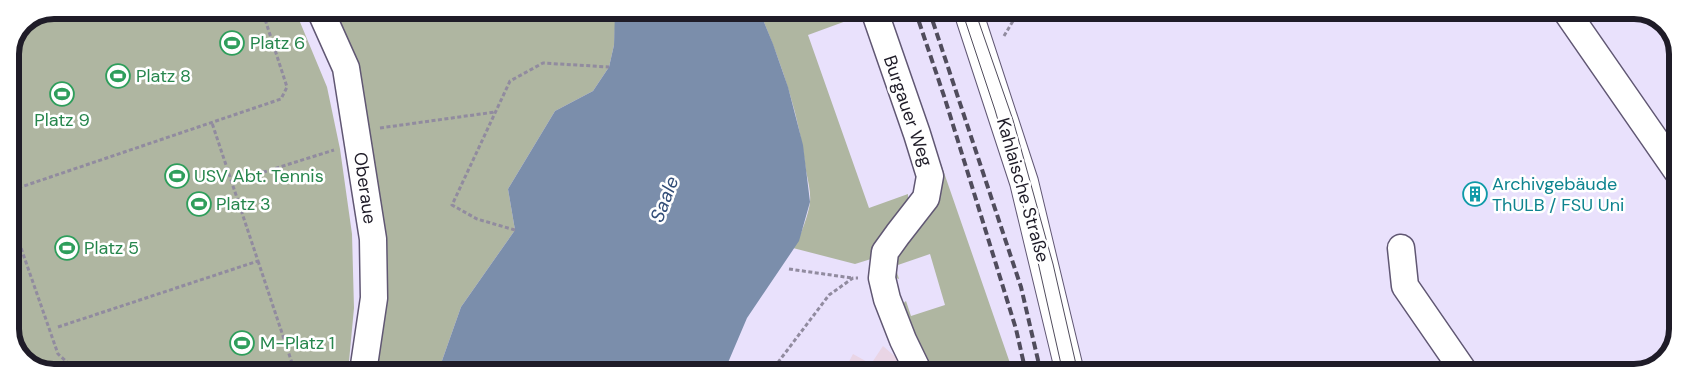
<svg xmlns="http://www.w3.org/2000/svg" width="1688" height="383" viewBox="0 0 1688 383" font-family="'DM Sans',sans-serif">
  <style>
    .education { fill: #e9d5e5 }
    .green { fill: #afb6a1 }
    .water { fill: #7b8eab }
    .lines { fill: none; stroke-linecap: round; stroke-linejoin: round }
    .minor-casing { stroke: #605773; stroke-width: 29 }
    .major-casing { stroke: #605773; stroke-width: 30 }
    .path { stroke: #918b9f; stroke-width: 3; stroke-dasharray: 4 2.5; stroke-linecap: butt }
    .minor { stroke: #fff; stroke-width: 26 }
    .major { stroke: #fff; stroke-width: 28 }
    .tram { stroke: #504c5c; stroke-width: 1 }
    .rail { stroke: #504c5c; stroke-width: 4; stroke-dasharray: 8 4; stroke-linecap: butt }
    .labels { text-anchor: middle; stroke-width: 5; stroke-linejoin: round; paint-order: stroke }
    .leisure-label { font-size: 18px; fill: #27864d; stroke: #fff; text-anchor: start }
    .street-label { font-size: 18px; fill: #1f1c28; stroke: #fff }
    .culture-label { font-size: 18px; fill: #0d838f; stroke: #fff; text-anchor: start }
    .water-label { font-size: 19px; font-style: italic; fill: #334e78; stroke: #fff }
    .rim { fill: none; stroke: #1f1c28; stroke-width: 6 }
  </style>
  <rect width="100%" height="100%" fill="#e9e1fc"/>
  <!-- education -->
  <path class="education" d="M 883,346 L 899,360 L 904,373 L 843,373 L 853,354 L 871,364 Z"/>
  <!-- green -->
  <path class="green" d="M 53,10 L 295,10 L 327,87 L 340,149 L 352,234 L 354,308 L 348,372 L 45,372 L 21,358 L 10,335 L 10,53 L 23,22 Z
    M 328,10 L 616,11 L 614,45 L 609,67 L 593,91 L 555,111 L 508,189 L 515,230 L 461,307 L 438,372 L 371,372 L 383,298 Z
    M 759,10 L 867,10 L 868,13 L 808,35 L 869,208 L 908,194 L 908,201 L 884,236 L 871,259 L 855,264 L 793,248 C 800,239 809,213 810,202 C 811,192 808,181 806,171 C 800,116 781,62 759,10 Z
    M 941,164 L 1011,366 L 1012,373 L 926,373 L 901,305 L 906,301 L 911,316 L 945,305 L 930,254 L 895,266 L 899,279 L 893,277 L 893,258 L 941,179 Z"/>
  <!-- water -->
  <path class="water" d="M 615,10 L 759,10 L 773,44 L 788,87 L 803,145 L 810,202 L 799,241 L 747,318 L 724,372 L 438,372 L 461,307 L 515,230 L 508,189 L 555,111 L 593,91 L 609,67 L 614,45 Z"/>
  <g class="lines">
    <!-- minor casing -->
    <g class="minor-casing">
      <path id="minor" d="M 320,10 L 346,68 L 373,239 L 374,298 L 363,372
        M 874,10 L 917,134 L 930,176 L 926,198 L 898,234 L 885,252 L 882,278 L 887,299 L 903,340 L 919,373
        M 1566,11 L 1677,171
        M 1401,248 L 1405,286 L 1465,373"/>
    </g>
    <!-- major casing -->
    <g class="major-casing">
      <path id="major" d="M 968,11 L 1024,182 L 1070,373"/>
    </g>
    <!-- path -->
    <path class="path" d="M 1004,36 L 1019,11
      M 380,128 L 495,112
      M 232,182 L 334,150
      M 12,190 L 281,99 L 287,87 L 262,10
      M 10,226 L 14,228 L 58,354 L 68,363 L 71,372
      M 515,230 L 477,219 L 452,205 L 510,81 L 543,63 L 609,67
      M 258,261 L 295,372
      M 789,269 L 852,278
      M 58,327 L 258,261 L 212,123
      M 770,373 L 829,295 L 853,278 L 858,278"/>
    <!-- minor -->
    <use href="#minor" class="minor"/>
    <!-- major -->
    <use href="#major" class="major"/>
    <!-- tram -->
    <path class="tram" d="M 962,11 L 995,110 L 1033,240 L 1063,373
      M 975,11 L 1013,120 L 1053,264 L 1078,373"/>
    <!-- rail -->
    <path class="rail" d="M 915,10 L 945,99 L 1016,329 L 1026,373
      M 929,10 L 1021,287 L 1041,373"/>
  </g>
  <!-- icons -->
  <defs>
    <g id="stadium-ring" transform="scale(1.25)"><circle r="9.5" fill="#fff" stroke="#2e9e5b" stroke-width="1.5"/><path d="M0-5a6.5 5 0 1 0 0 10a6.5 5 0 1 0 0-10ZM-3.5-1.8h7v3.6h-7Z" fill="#2e9e5b"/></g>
    <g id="building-ring" transform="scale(1.25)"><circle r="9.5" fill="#fff" stroke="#0f9aa8" stroke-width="1.5"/><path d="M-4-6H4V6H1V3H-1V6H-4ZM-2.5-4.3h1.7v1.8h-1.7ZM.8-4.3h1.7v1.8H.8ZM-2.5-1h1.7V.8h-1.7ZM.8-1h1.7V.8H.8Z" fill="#0f9aa8"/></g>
  </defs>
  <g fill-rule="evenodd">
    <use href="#stadium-ring" x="232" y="43"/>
    <use href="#stadium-ring" x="118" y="76"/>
    <use href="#stadium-ring" x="62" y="94"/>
    <use href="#stadium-ring" x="177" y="176"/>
    <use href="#building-ring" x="1475" y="194"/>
    <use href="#stadium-ring" x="199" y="204"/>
    <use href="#stadium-ring" x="67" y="248"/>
    <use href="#stadium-ring" x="242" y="343"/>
  </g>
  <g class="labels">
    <!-- leisure labels -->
    <g class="leisure-label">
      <text x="250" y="49">Platz 6</text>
      <text x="136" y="82">Platz 8</text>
      <text x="62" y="126" text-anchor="middle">Platz 9</text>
      <text x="194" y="182">USV Abt. Tennis</text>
      <text x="216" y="210">Platz 3</text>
      <text x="84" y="254">Platz 5</text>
      <text x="260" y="349">M-Platz 1</text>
    </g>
    <!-- street labels -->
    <g class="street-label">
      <text transform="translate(908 111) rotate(71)" y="6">Burgauer Weg</text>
      <text transform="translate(365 188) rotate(82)" y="6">Oberaue</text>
      <text transform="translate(1023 190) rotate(74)" y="6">Kahlaische Straße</text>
    </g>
    <!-- culture labels -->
    <g class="culture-label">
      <text x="1492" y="190">Archivgebäude<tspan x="1492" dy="21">ThULB / FSU Uni</tspan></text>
    </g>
    <!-- water labels -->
    <g class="water-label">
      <text transform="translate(664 199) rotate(-69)" y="7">Saale</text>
    </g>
  </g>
  <!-- crop -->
  <path d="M0 0H1688V383H0ZM54 19H1634A35 35 0 0 1 1669 54V329A35 35 0 0 1 1634 364H54A35 35 0 0 1 19 329V54A35 35 0 0 1 54 19Z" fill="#fff" fill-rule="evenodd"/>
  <path class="rim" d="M54 19H1634A35 35 0 0 1 1669 54V329A35 35 0 0 1 1634 364H54A35 35 0 0 1 19 329V54A35 35 0 0 1 54 19Z"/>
</svg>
